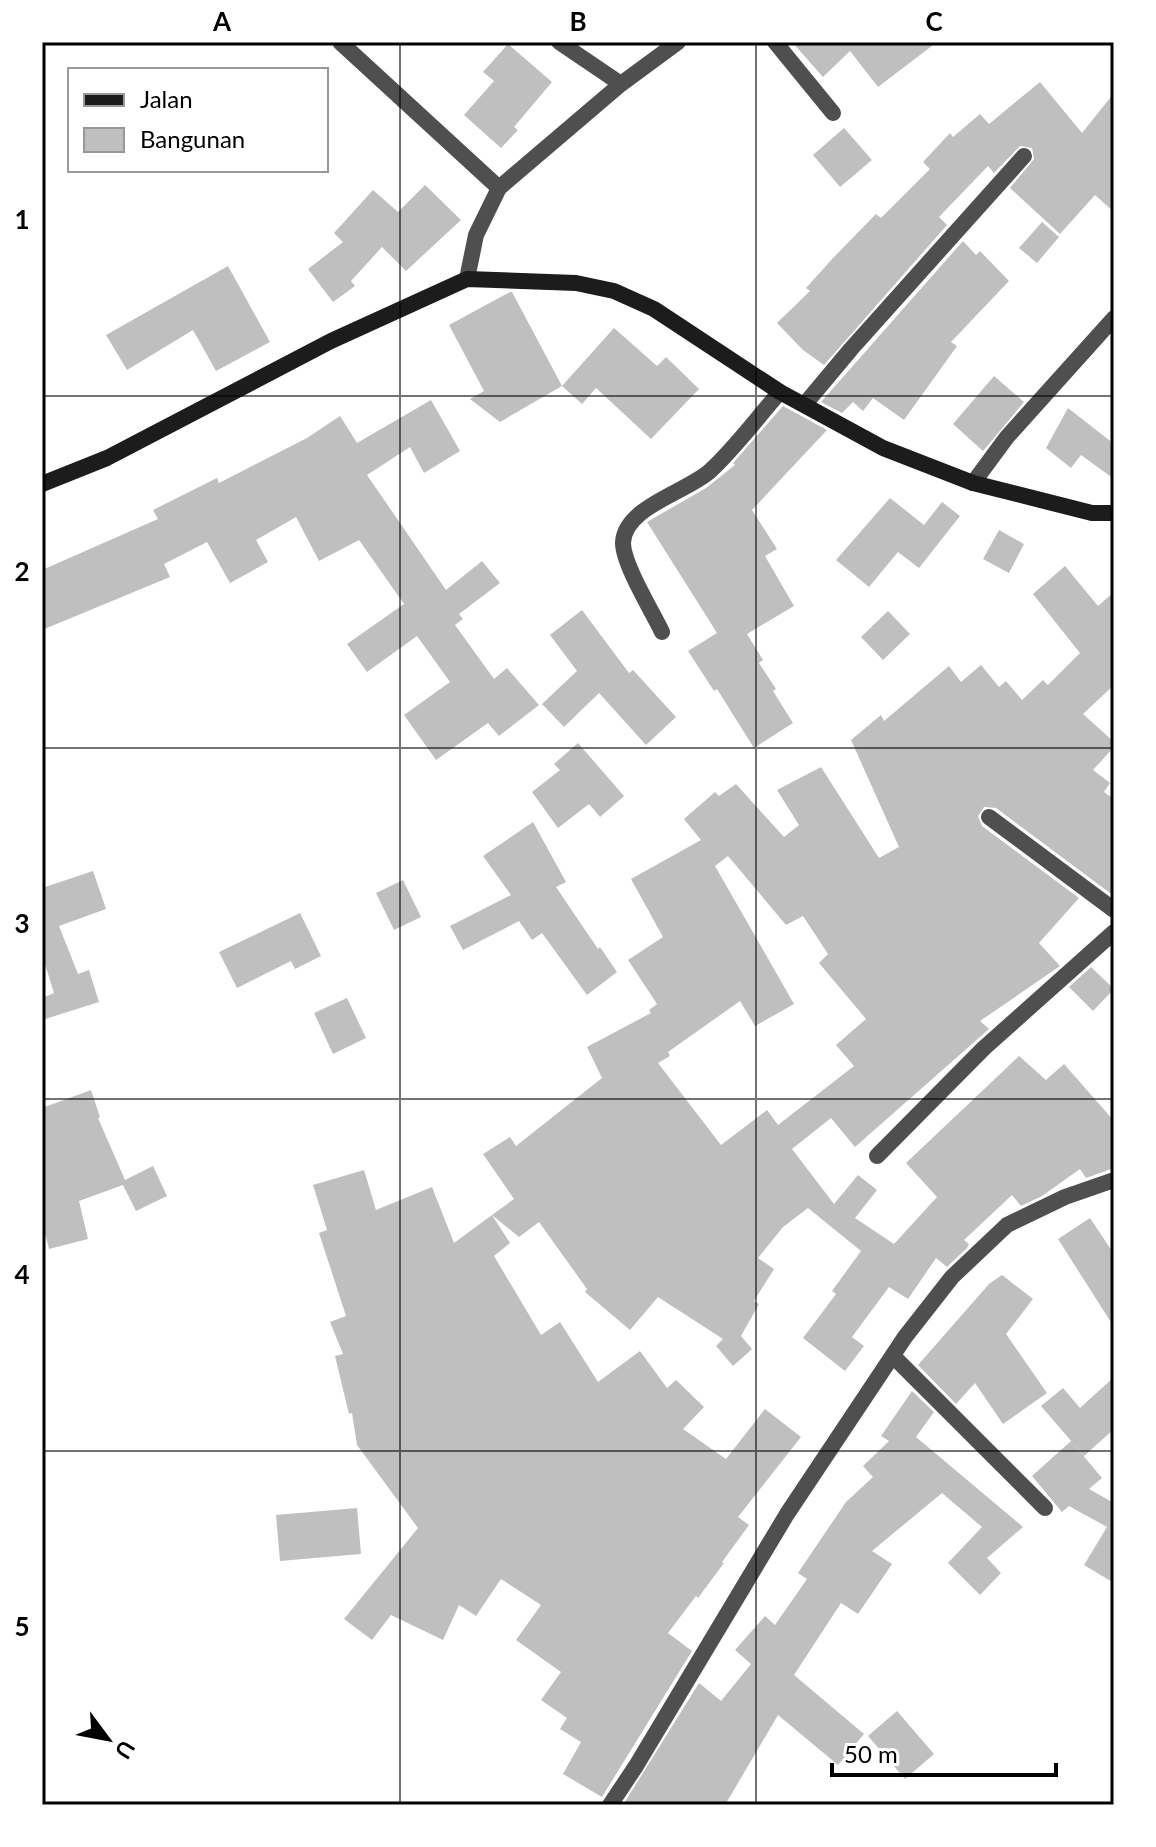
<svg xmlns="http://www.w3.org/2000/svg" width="1156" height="1847" viewBox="0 0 1156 1847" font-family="Lato,sans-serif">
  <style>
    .building { fill: #bfbfbf; fill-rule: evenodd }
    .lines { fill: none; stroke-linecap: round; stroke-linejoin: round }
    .street { stroke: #4f4f4f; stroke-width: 16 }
    .secondary { stroke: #1c1c1c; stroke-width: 16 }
    .grid { fill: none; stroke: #000; stroke-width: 2; stroke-opacity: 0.55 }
    .neatline { fill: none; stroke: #000; stroke-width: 3 }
    .grid-label { font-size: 26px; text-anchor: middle; font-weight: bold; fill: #000 }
  </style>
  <rect width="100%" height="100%" fill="#fff"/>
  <!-- building -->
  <path class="building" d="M 792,42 L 937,42 L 878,87 L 850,51 L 823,77 Z
    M 508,44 L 552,82 L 514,127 L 518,130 L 501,148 L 464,115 L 494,81 L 483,72 Z
    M 1040,82 L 1082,133 L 1114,93 L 1114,212 L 1095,195 L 1060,234 L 1010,188 L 1034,159 L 1032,148 L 1020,146 L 994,173 L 988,166 L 939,217 L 947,225 L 824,365 L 803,350 L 777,323 L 810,291 L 806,288 L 834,257 L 876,214 L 881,218 L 930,169 L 923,162 L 950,133 L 953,137 L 980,114 L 989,124 Z
    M 844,128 L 872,160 L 840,187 L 813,155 Z
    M 425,185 L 461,220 L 406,271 L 382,247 L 351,281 L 355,286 L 333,302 L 308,269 L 343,242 L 334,233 L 373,190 L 398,212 Z
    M 1042,222 L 1059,237 L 1037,263 L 1019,248 Z
    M 963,241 L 976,255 L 980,251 L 1009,281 L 951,342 L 957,346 L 904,420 L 873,398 L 863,411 L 853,402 L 842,413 L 821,402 Z
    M 228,266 L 270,342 L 216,371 L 193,330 L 127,370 L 106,335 Z
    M 510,292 L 512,292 L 562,386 L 500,422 L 470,399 L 484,391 L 449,325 Z
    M 614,328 L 657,366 L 666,357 L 699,389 L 651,439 L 596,388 L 582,404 L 562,386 Z
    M 994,376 L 1024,402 L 983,451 L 953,424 Z
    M 431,400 L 460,451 L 424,473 L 410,447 L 367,475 L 446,590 L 482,561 L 500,583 L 459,614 L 463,619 L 455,625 L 494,679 L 507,668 L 539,705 L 499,736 L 488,723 L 436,760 L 404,715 L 450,682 L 417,636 L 367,672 L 347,644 L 404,604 L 359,540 L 319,561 L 296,517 L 256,540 L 268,562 L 230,583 L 207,542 L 164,564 L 170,577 L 42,630 L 42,570 L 158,519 L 153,510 L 217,478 L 219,483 L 307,438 L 340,416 L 357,443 Z
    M 783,406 L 827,430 L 752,510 L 777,549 L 765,556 L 794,606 L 747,634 L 763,660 L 759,663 L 776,689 L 773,691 L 793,723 L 754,748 L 717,689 L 714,691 L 688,651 L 717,633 L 647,522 L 706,488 L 735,465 L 733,463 Z
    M 1068,408 L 1114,444 L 1114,479 L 1081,455 L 1071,468 L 1046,448 Z
    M 890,498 L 924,525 L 942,502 L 960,516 L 919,568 L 898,552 L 869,587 L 836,560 Z
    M 999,530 L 1024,544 L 1009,573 L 983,559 Z
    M 1065,566 L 1098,606 L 1114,592 L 1114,685 L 1083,714 L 1114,742 L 1114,747 L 1093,770 L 1110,783 L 1104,792 L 1114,799 L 1114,896 L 996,808 L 984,807 L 978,816 L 982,826 L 1079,898 L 1039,943 L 1060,966 L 980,1021 L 989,1029 L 855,1147 L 831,1118 L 792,1149 L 834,1204 L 858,1175 L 877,1190 L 855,1218 L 894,1244 L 937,1197 L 906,1163 L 1019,1056 L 1046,1080 L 1064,1064 L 1114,1121 L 1114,1168 L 1086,1178 L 1080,1169 L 1042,1196 L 1021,1206 L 1012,1195 L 964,1240 L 969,1244 L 967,1248 L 947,1267 L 936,1258 L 908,1299 L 889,1287 L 852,1337 L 864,1346 L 845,1371 L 803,1338 L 836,1294 L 832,1291 L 861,1251 L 808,1208 L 783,1227 L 758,1258 L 774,1269 L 754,1301 L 759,1304 L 741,1336 L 752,1349 L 733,1366 L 716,1346 L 723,1339 L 658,1297 L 630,1330 L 585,1292 L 587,1289 L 539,1222 L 519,1237 L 492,1215 L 514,1199 L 483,1154 L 510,1137 L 516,1146 L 602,1078 L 587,1047 L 651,1013 L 649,1010 L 657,1004 L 628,960 L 663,937 L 631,879 L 701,840 L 684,819 L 715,792 L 719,796 L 736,784 L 784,837 L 799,825 L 777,790 L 821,767 L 879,858 L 899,847 L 851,740 L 881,715 L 884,721 L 949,666 L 961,682 L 981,665 L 999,687 L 1006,681 L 1022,700 L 1043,680 L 1048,685 L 1080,653 L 1033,594 ZM 728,856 L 786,925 L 803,916 L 828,954 L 819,963 L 866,1019 L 836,1045 L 854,1066 L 778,1125 L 767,1110 L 721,1145 L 658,1063 L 670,1056 L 668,1052 L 740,1001 L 755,1026 L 794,1004 L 715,866 Z
    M 582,610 L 629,673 L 633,670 L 676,717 L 646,745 L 599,693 L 564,727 L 542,704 L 577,671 L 550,635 Z
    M 888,611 L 910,634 L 883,660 L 861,637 Z
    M 578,743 L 624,796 L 600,817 L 589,804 L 558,828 L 532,792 L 560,770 L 554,764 Z
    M 533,822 L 566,882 L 556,887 L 598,949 L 600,947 L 617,972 L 587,995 L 542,933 L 532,940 L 519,921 L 463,950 L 450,926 L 511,895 L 483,856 Z
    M 93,871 L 106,909 L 59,926 L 78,974 L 89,970 L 99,1002 L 42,1020 L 42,998 L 54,993 L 42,955 L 42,888 Z
    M 403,880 L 421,917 L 394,930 L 376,893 Z
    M 300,913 L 321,956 L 295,969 L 291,961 L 237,988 L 219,952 Z
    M 1091,967 L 1114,989 L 1093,1011 L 1069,987 Z
    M 347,998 L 366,1038 L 333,1054 L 314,1013 Z
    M 91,1090 L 100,1117 L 98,1118 L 125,1180 L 153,1166 L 167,1196 L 136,1211 L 123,1185 L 79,1201 L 88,1239 L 49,1249 L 42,1220 L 42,1108 Z
    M 364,1170 L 376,1210 L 432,1187 L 454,1243 L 492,1215 L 510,1243 L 494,1256 L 541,1335 L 560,1322 L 598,1382 L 640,1351 L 667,1388 L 676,1380 L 704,1407 L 683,1429 L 726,1459 L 765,1409 L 801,1437 L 738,1517 L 749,1525 L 722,1562 L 724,1563 L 698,1598 L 696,1596 L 668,1633 L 692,1651 L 602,1797 L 563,1774 L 581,1742 L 560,1729 L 567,1718 L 541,1700 L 561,1672 L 516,1640 L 541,1605 L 501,1579 L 476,1616 L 459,1605 L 443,1640 L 391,1615 L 372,1640 L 344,1619 L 418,1528 L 357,1445 L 352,1413 L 349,1414 L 335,1356 L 343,1354 L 330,1322 L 346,1316 L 319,1233 L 327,1230 L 313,1185 Z
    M 1090,1218 L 1114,1254 L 1114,1327 L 1058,1239 Z
    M 1002,1275 L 1033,1299 L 1006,1334 L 1047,1393 L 1003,1424 L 975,1383 L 956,1404 L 918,1365 L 989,1284 Z
    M 1114,1377 L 1114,1429 L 1084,1456 L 1041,1406 L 1063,1388 L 1080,1408 Z
    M 912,1391 L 934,1412 L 916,1437 L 1023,1527 L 987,1558 L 1001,1573 L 980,1595 L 948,1563 L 982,1527 L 942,1493 L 872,1551 L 892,1564 L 858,1614 L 841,1603 L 794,1675 L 864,1734 L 838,1765 L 778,1715 L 725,1805 L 623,1805 L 699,1683 L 721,1701 L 751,1664 L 735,1650 L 765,1616 L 775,1625 L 807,1579 L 798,1573 L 846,1502 L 873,1477 L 863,1466 L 889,1441 L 881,1436 Z
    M 1071,1441 L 1102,1478 L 1089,1489 L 1114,1503 L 1114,1583 L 1084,1565 L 1107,1527 L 1069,1506 L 1062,1512 L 1032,1476 Z
    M 357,1508 L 361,1554 L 280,1561 L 276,1515 Z
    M 897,1711 L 934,1754 L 905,1779 L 868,1736 Z"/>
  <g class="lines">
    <!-- street -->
    <path class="street" d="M 340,42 L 499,188
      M 559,42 L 621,84
      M 775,42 L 833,113
      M 467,279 L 476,235 L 499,188 L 621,84 L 678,42
      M 805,404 L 851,349 L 1024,156
      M 973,483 L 1007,437 L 1114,318
      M 662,632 C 652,611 623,564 623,543 C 624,507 687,492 710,471 C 735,448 757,418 780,392
      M 989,817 L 1114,910
      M 877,1156 L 984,1048 L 1114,932
      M 893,1356 L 1045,1508
      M 610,1805 L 636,1766 L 787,1514 L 905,1337 L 952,1277 L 1007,1225 L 1065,1197 L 1114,1180"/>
    <!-- secondary -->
    <path class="secondary" d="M 42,484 L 107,458 L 331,341 L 467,279 L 576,283 L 614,291 L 654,309 L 780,392 L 883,448 L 973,483 L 1092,513 L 1114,513"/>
  </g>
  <!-- grid -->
  <path class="grid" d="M 400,42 L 400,1805M 756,42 L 756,1805M 42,396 L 1114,396M 42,748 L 1114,748M 42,1099 L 1114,1099M 42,1451 L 1114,1451"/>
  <!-- border -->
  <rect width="1156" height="1847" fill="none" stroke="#ffffff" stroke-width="88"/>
  <!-- legend -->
  <rect x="68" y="68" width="260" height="104" fill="#ffffff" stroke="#999999" stroke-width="2"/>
  <rect x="84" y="94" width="40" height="12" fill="#1c1c1c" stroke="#999999" stroke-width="2"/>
  <text x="140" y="108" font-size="24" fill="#000000">Jalan</text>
  <rect x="84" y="128" width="40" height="24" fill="#bfbfbf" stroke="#999999" stroke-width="2"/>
  <text x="140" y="148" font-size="24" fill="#000000">Bangunan</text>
  <!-- north arrow -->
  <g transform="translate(108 1739) rotate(122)" stroke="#ffffff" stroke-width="6" paint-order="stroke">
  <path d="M0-6L14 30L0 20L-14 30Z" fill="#000000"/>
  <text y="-12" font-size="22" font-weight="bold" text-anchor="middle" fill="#000000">U</text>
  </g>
  <!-- scale -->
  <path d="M832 1763v12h224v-12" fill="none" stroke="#000000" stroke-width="4"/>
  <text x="844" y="1763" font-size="24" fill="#000000" stroke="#ffffff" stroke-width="6" paint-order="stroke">50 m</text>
  <rect x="44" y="44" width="1068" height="1759" class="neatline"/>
  <g class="grid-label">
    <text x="222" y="31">A</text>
    <text x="578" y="31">B</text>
    <text x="934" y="31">C</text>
    <text x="22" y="229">1</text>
    <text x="22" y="581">2</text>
    <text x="22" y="933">3</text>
    <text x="22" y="1284">4</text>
    <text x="22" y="1636">5</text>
  </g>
</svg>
